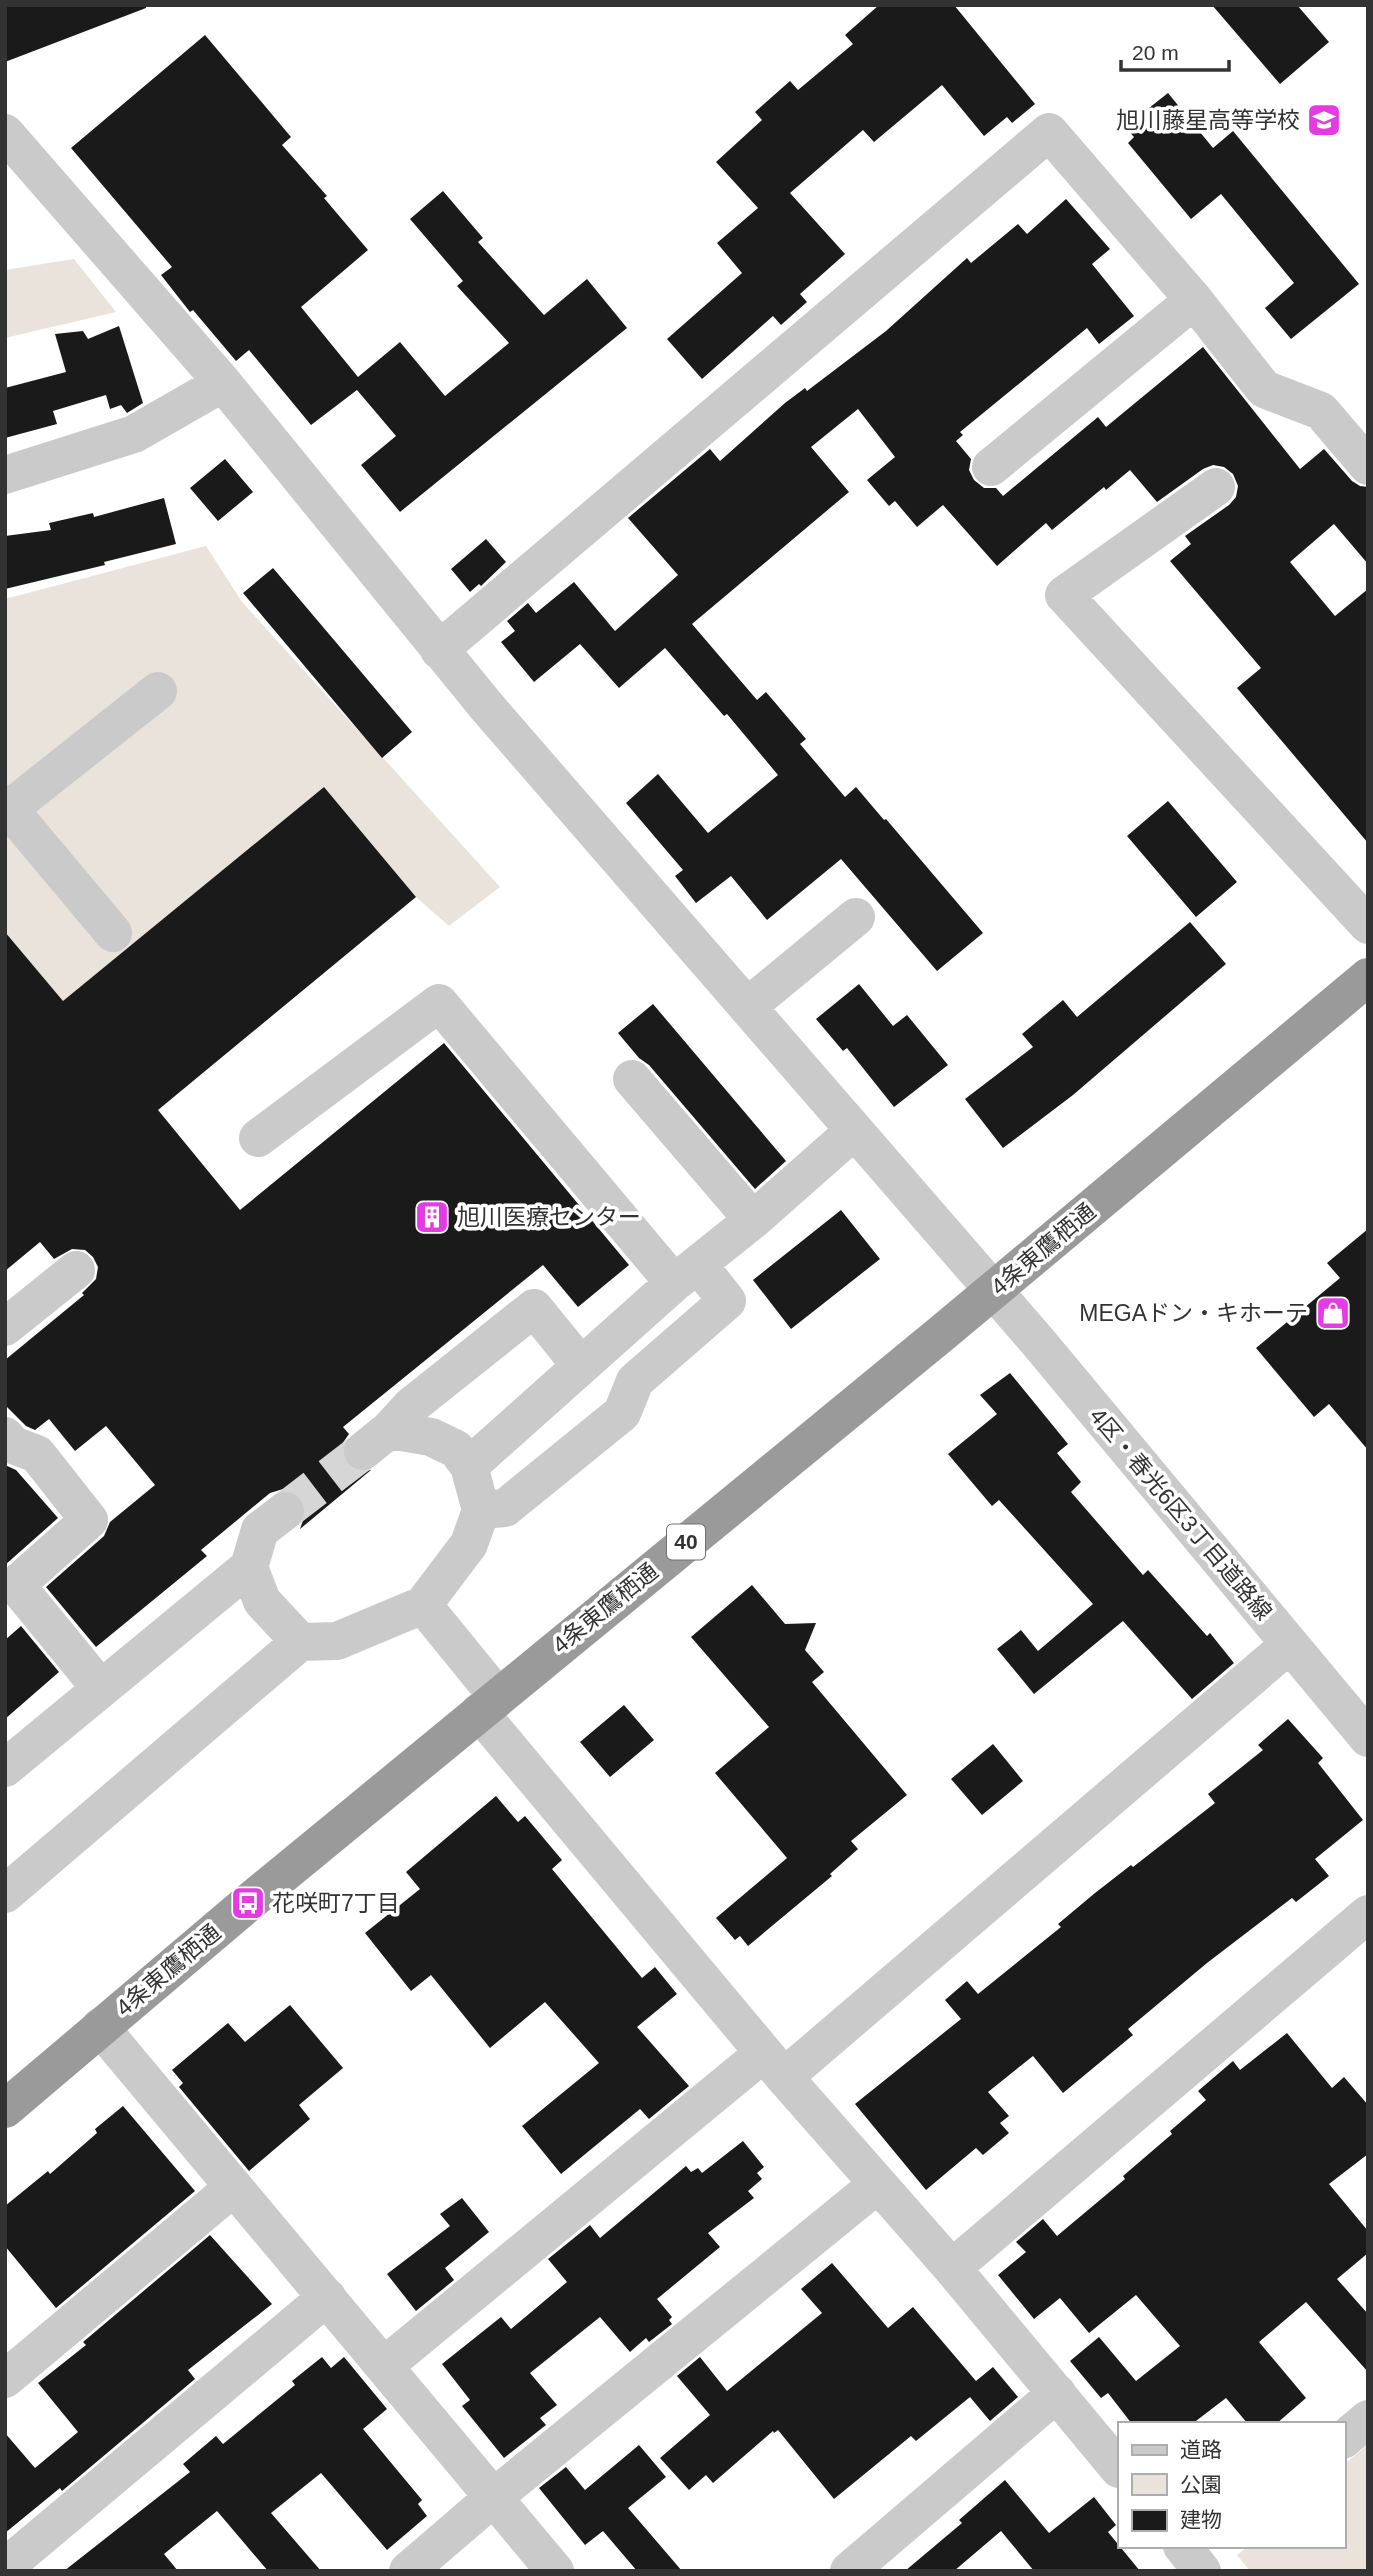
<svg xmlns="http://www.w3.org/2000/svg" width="1373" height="2576" viewBox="0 0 1373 2576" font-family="Arial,'Noto Sans JP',sans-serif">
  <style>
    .green { fill: #eae3db }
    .building { fill: #1a1a1a }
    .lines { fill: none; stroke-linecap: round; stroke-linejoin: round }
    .minor-tunnel { stroke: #d6d6d6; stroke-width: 38; stroke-dasharray: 38 19; stroke-linecap: butt }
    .minor { stroke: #cacaca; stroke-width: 38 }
    .highway { stroke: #9a9a9a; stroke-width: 38 }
    .labels { text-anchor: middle; stroke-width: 7; stroke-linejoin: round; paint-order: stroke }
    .shield { fill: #fff; stroke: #707070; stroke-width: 2 }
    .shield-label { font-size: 21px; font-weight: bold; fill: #333 }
    .poi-label { font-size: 23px; fill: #333; stroke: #fff; text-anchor: end }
    .street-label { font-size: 23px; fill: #333; stroke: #fff }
  </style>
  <rect width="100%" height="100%" fill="#fff"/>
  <!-- green -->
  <path class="green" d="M 74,259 L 116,312 L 5,338 L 5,270 Z
    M 206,546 L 242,602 L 500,887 L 449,926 L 416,897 L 324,787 L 48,1014 L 5,996 L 37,970 L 5,932 L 5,599 Z
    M 1368,2445 L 1368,2571 L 1250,2571 L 1237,2555 L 1248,2546 L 1343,2546 L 1343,2465 Z"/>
  <!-- building -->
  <path class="building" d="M 5,5 L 146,5 L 146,8 L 5,62 Z
    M 879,5 L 954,5 L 1035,104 L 1012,123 L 1007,117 L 984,136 L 942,85 L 874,142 L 863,130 L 790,193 L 845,254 L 800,294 L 807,302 L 781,325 L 773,316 L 702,379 L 667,339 L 742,273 L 717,243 L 758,208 L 716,162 L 762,120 L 755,112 L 790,81 L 798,90 L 853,44 L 845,35 Z
    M 1212,5 L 1297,5 L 1329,42 L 1280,84 Z
    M 205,35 L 291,137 L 282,145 L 327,196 L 324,198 L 368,250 L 301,307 L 358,377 L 400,342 L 445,396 L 509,343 L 457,286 L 463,281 L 410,219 L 443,191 L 483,238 L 478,242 L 544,315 L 587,279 L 627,328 L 400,512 L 361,465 L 396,436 L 357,390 L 311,425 L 249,350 L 236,361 L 193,310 L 190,312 L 161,275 L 172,267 L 71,148 Z
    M 1168,93 L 1213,148 L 1233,131 L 1359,284 L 1291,339 L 1265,308 L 1294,283 L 1221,194 L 1191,219 L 1128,143 L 1134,137 L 1125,127 Z
    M 1066,199 L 1110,249 L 1092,264 L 1134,316 L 1099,344 L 1087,328 L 960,432 L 963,435 L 956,441 L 971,459 L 969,470 L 974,480 L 984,488 L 996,488 L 1003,496 L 1098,417 L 1106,427 L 1203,347 L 1300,469 L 1324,449 L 1352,481 L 1360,486 L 1368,487 L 1368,564 L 1334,524 L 1290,562 L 1335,616 L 1368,589 L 1368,843 L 1237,688 L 1261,668 L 1170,561 L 1191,544 L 1185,536 L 1229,505 L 1236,497 L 1238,486 L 1233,474 L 1224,467 L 1213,465 L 1203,469 L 1157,502 L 1130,470 L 1106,490 L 1104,487 L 1052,530 L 1046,523 L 997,566 L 943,505 L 917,527 L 895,501 L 889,506 L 867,480 L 895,457 L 858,409 L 811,447 L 849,492 L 692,624 L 757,700 L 766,692 L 806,739 L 800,744 L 845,797 L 856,787 L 884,820 L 886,819 L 983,933 L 937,971 L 841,859 L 767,920 L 731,876 L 696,903 L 675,876 L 683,870 L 626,803 L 658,774 L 708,833 L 778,775 L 727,714 L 724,716 L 665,648 L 619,688 L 580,644 L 534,682 L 501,642 L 515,631 L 507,621 L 528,603 L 536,613 L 574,582 L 615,631 L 678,575 L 628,518 L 710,449 L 720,461 L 785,403 L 805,388 L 807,391 L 886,331 L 967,258 L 971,263 L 1018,224 L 1027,234 Z
    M 119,326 L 143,403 L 127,413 L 121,405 L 110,409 L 106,395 L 53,411 L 57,424 L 5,438 L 5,388 L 66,372 L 55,334 L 83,331 L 88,339 Z
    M 225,459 L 253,492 L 218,521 L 190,488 Z
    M 164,498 L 176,544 L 104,562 L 105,565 L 5,589 L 5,536 L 51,530 L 49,523 L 93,513 L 94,517 Z
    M 486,539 L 506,562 L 481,586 L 479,584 L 470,592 L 451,569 Z
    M 273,568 L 412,732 L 382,758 L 243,593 Z
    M 324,787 L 416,897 L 158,1110 L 240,1210 L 444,1043 L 629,1265 L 578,1307 L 543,1265 L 343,1427 L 349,1434 L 342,1444 L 342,1455 L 346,1464 L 356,1472 L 371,1470 L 300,1529 L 307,1509 L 302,1497 L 293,1491 L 283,1489 L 270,1493 L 201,1550 L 207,1556 L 96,1647 L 46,1587 L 104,1536 L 110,1522 L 155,1485 L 106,1426 L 75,1451 L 49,1419 L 35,1430 L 26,1426 L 5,1405 L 5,1360 L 84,1295 L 82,1293 L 96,1279 L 98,1267 L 93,1257 L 85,1250 L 72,1249 L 54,1259 L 40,1242 L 5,1271 L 5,932 L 63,1001 Z
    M 1168,801 L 1237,882 L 1196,917 L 1127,836 Z
    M 1190,922 L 1226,964 L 1073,1095 L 1003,1148 L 965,1099 L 1033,1047 L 1022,1034 L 1063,1000 L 1077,1017 Z
    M 859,984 L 893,1026 L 907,1015 L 948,1065 L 894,1107 L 847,1048 L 843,1051 L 816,1019 Z
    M 653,1004 L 786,1161 L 755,1189 L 649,1065 L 639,1058 L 618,1033 Z
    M 841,1210 L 880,1259 L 791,1329 L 753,1280 Z
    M 1368,1229 L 1368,1450 L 1329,1404 L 1314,1417 L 1256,1348 L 1340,1278 L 1327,1263 Z
    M 1010,1373 L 1068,1444 L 1057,1453 L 1081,1482 L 1071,1492 L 1143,1575 L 1148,1570 L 1207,1636 L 1210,1633 L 1234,1663 L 1192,1699 L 1123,1621 L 1034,1694 L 997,1649 L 1021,1630 L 1038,1651 L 1093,1604 L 999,1500 L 992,1506 L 948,1454 L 997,1414 L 980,1395 Z
    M 5,1465 L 16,1470 L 58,1518 L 5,1565 Z
    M 752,1585 L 785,1624 L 816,1623 L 805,1650 L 824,1672 L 812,1682 L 907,1795 L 851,1841 L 858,1849 L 830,1874 L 832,1876 L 748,1946 L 740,1936 L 735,1940 L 716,1918 L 787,1858 L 715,1773 L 769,1727 L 691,1637 Z
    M 21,1626 L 59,1672 L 5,1719 L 5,1640 Z
    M 624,1705 L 654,1740 L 610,1777 L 580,1742 Z
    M 1288,1719 L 1323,1758 L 1318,1763 L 1363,1820 L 1315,1859 L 1329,1876 L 1296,1902 L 1292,1898 L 1207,1963 L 1128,2029 L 1133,2035 L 1063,2093 L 1033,2056 L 988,2092 L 1009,2116 L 1000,2123 L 1009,2133 L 983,2155 L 976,2148 L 926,2190 L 855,2104 L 961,2019 L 945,2000 L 967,1981 L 978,1994 L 1061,1927 L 1058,1924 L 1095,1893 L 1131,1865 L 1133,1867 L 1215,1803 L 1208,1794 L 1263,1750 L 1258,1745 Z
    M 993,1744 L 1023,1781 L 982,1815 L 951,1779 Z
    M 496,1796 L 518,1822 L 525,1816 L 562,1860 L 552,1869 L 642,1978 L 655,1967 L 677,1994 L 637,2027 L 689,2086 L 649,2119 L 640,2109 L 561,2174 L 522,2126 L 599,2063 L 545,2002 L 490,2048 L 431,1975 L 411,1991 L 365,1933 L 420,1889 L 406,1872 Z
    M 290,2005 L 343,2068 L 299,2105 L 310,2119 L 249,2171 L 179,2087 L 183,2083 L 172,2070 L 228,2023 L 245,2042 Z
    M 1287,2033 L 1332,2088 L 1344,2077 L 1368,2105 L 1368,2154 L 1329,2184 L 1368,2231 L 1368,2253 L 1337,2279 L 1368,2314 L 1368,2372 L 1306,2302 L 1259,2342 L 1306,2398 L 1276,2424 L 1248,2424 L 1226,2398 L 1192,2424 L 1132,2424 L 1108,2393 L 1101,2398 L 1070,2361 L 1099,2337 L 1136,2381 L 1180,2346 L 1136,2295 L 1089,2333 L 1060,2298 L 1034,2319 L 998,2275 L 1026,2252 L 1016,2242 L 1043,2219 L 1057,2236 L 1125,2179 L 1123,2176 L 1172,2134 L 1170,2131 L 1206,2100 L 1198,2091 L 1233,2061 L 1240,2070 Z
    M 123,2106 L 195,2191 L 56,2308 L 5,2246 L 5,2206 L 48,2171 L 50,2174 L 97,2133 L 95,2129 Z
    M 743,2141 L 764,2167 L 757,2173 L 762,2179 L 748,2191 L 754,2198 L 708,2233 L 720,2247 L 657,2299 L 672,2317 L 669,2320 L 672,2324 L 649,2342 L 646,2338 L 630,2352 L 600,2317 L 530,2373 L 557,2405 L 540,2418 L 546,2425 L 504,2458 L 462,2406 L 470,2400 L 442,2364 L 501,2317 L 511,2329 L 567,2282 L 548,2259 L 590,2225 L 600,2238 L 686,2166 L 691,2172 L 698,2168 L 702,2173 Z
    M 462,2198 L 489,2232 L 445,2268 L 454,2280 L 416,2311 L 387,2274 L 450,2226 L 440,2214 Z
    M 210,2235 L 272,2304 L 188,2370 L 195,2379 L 62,2491 L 60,2488 L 5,2533 L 5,2433 L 35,2468 L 78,2432 L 38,2383 L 86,2345 L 83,2342 Z
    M 832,2263 L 888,2328 L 913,2307 L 976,2381 L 993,2367 L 1018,2397 L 990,2421 L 970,2397 L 916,2441 L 911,2436 L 834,2499 L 778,2430 L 774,2433 L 773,2431 L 713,2483 L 706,2475 L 689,2490 L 660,2458 L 710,2415 L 677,2376 L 700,2357 L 727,2391 L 822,2313 L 801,2289 Z
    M 322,2357 L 331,2368 L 344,2357 L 387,2409 L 363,2429 L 422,2500 L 418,2504 L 427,2516 L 387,2550 L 321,2473 L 271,2513 L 321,2571 L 268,2571 L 217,2511 L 164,2554 L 178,2571 L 64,2571 L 190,2472 L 183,2464 L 216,2436 L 223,2444 L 295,2385 L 292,2381 Z
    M 639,2445 L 666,2477 L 628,2508 L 682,2571 L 637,2571 L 603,2531 L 585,2545 L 539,2488 L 566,2467 L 585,2490 Z
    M 1005,2480 L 1049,2533 L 1094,2497 L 1116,2525 L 1108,2532 L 1140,2571 L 1034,2571 L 1001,2531 L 954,2571 L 905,2571 L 962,2523 L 959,2520 Z"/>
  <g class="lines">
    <!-- minor-tunnel -->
    <path class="minor-tunnel" d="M 285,1511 L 363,1451"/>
    <!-- minor -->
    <path class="minor" d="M 5,133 L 223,383 L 487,707 L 1039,1343 L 1368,1738
      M 991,467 L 1194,300
      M 5,475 L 134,434 L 223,383
      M 1216,487 L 1064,595 L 1368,925
      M 439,650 L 1049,132 L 1194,300 L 1264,389 L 1321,411 L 1368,466
      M 5,804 L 113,933
      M 9,809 L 158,691
      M 747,1007 L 856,917
      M 632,1079 L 753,1220 L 854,1131
      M 258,1138 L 439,1003 L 674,1283 L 469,1466
      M 678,1280 L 753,1220
      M 5,1327 L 76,1270
      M 389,1430 L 411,1406 L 534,1308 L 581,1366
      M 5,1436 L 13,1445 L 37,1454 L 89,1520 L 16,1585 L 101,1689
      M 481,1510 L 505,1508 L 622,1413 L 635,1381 L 727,1301 L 698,1264
      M 285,1511 L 260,1530 L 249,1567 L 262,1601 L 300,1642 L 337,1641 L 423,1605 L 469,1544 L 481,1510 L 469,1466 L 456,1449 L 431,1437 L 389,1430 L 363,1451
      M 423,1605 L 497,1696
      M 479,1712 L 784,2077 L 952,2268 L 1119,2469
      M 5,1768 L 249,1567
      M 5,1894 L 300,1642
      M 100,2027 L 555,2571
      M 784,2077 L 1290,1644
      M 952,2268 L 1368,1914
      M 384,2366 L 764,2053
      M 5,2379 L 234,2187
      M 1343,2440 L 1368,2419
      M 1182,2546 L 1202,2571
      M 5,2567 L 327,2297
      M 408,2571 L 494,2497 L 878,2184
      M 849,2571 L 1057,2393"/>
    <!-- highway -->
    <path class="highway" d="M 5,2109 L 248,1903 L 941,1334 L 1368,977"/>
  </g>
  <!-- icons -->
  <defs>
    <g id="school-square" transform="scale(1.75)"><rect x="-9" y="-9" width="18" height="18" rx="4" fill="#e43be3" stroke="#fff"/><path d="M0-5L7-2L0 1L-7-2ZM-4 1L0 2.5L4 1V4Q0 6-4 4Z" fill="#fff"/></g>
    <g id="building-square" transform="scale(1.75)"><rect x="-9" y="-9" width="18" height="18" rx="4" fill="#e43be3" stroke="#fff"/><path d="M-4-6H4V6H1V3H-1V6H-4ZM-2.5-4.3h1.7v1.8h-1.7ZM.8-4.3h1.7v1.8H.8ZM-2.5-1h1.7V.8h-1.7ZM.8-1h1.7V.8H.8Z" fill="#fff"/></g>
    <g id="shop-square" transform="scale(1.75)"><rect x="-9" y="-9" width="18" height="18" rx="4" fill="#e43be3" stroke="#fff"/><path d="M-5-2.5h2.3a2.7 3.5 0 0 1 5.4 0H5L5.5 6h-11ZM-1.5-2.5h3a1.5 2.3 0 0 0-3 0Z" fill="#fff"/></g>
    <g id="bus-square" transform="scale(1.75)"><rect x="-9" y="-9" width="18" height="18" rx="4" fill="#e43be3" stroke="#fff"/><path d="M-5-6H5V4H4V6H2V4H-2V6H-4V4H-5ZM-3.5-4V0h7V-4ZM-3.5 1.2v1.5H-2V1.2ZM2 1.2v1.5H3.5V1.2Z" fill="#fff"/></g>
  </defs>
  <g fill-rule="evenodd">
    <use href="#school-square" x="1324" y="120"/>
    <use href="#building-square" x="432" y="1217"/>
    <use href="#shop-square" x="1333" y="1313"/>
    <use href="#bus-square" x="248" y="1903"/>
  </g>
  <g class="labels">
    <!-- shield labels -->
    <rect class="shield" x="667" y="1524.5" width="38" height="35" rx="5"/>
    <g class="shield-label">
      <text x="686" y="1549">40</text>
    </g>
    <!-- poi labels -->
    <g class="poi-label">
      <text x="1300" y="128">旭川藤星高等学校</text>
      <text x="457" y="1225" text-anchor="start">旭川医療センター</text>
      <text x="1308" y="1321">MEGAドン・キホーテ</text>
      <text x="272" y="1911" text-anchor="start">花咲町7丁目</text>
    </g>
    <!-- street labels -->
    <g class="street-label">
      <text transform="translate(1043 1249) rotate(-40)" y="8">4条東鷹栖通</text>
      <text transform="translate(1181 1514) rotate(50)" y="8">4区・春光6区3丁目道路線</text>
      <text transform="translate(605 1608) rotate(-39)" y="8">4条東鷹栖通</text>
      <text transform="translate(168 1970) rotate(-40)" y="8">4条東鷹栖通</text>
    </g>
  </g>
  <!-- border -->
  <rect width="1373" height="2576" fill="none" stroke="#333333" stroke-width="14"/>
  <!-- legend -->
  <rect x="1118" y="2422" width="228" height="126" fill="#ffffff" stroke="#adadad" stroke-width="2"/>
  <rect x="1132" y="2445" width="35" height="10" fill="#cacaca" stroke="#adadad" stroke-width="2"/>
  <text x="1180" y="2457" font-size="21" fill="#333333">道路</text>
  <rect x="1132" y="2474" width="35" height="21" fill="#eae3db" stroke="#adadad" stroke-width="2"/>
  <text x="1180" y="2492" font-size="21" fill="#333333">公園</text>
  <rect x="1132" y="2510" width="35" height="21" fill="#1a1a1a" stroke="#adadad" stroke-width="2"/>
  <text x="1180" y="2527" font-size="21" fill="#333333">建物</text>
  <!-- scale -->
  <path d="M1121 60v10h108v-10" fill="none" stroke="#333333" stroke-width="3.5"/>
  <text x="1132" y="60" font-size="21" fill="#333333" stroke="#ffffff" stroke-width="5" paint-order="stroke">20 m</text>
</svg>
